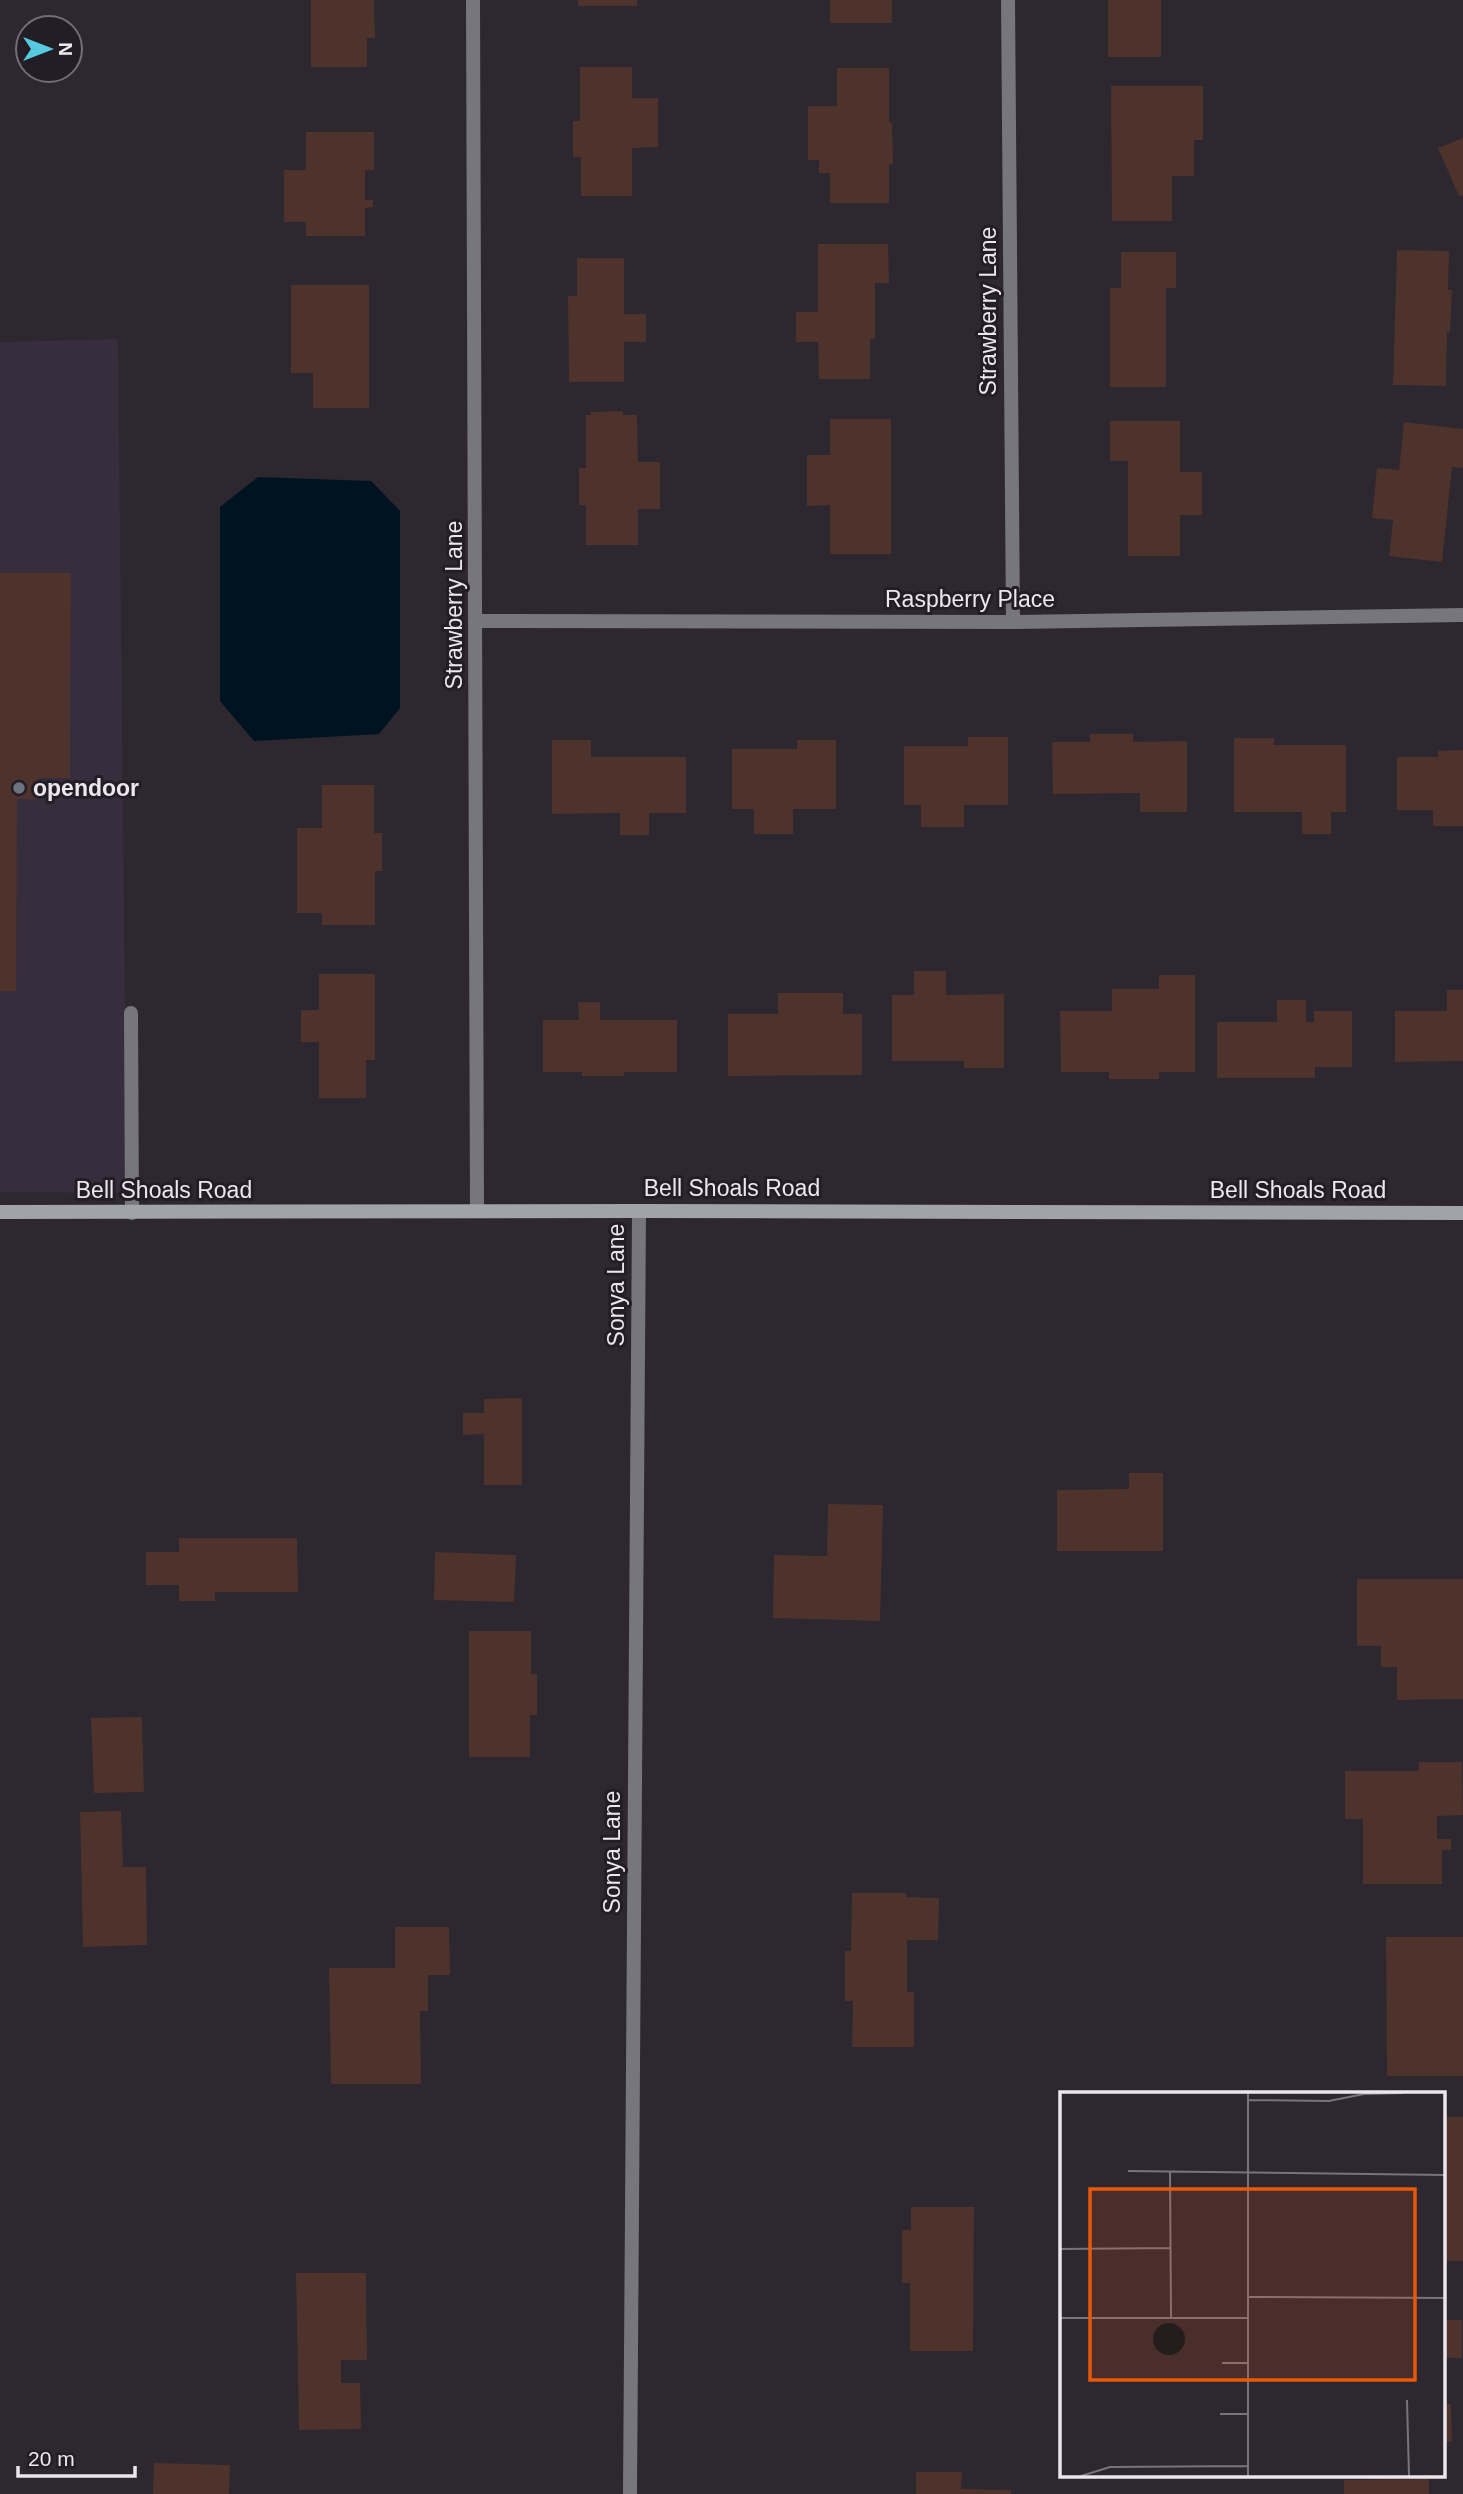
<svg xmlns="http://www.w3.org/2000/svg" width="1463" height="2494" viewBox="0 0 1463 2494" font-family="Arial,sans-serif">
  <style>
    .commercial { fill: #372d3c }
    .water { fill: #001320 }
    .building { fill: #4e322c }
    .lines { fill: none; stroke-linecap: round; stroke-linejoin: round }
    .lane { stroke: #76767c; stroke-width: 14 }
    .street { stroke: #76767c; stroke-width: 14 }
    .secondary { stroke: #a2a2aa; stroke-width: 14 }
    .worship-dot { fill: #6b7280; stroke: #231e26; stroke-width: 2.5 }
    .labels { text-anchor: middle; stroke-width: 6; stroke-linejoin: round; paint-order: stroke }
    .street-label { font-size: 23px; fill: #ebe7ed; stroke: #231e26 }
    .poi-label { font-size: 23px; font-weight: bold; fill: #ebe7ed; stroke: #231e26; text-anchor: start }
    .inset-road { fill: none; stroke: #79747c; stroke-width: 2 }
    .view { fill: #e8590c; fill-opacity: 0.15; stroke: #e8590c; stroke-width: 3.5 }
    .inset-edge { fill: none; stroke: #ebe7ed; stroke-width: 3.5 }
  </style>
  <rect width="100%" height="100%" fill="#2d2730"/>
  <!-- commercial -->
  <path class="commercial" d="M 118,339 L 127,1193 L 0,1192 L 0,342 Z"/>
  <!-- water -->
  <path class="water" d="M 258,477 L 371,481 L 400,511 L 400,708 L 379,734 L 254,741 L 220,701 L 220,507 Z"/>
  <!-- building -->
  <path class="building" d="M 311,0 L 374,0 L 375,38 L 367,38 L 367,67 L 311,67 Z
    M 578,0 L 637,0 L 637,6 L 578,6 Z
    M 830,0 L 892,0 L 892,23 L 830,23 Z
    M 1108,0 L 1161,0 L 1161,57 L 1108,57 Z
    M 580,67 L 632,67 L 632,98 L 658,98 L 658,147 L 632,148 L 632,196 L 581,196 L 581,157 L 573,157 L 573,121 L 580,121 Z
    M 837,68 L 889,68 L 889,123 L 892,123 L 893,164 L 889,164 L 889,203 L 830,203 L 830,173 L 819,173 L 819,160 L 808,160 L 808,106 L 837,106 Z
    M 1111,86 L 1203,86 L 1203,140 L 1194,140 L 1194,176 L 1172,176 L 1172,221 L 1112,221 Z
    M 306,132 L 374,132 L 374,170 L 365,170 L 365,200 L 373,200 L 373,207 L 365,208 L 365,236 L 306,236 L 306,222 L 284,222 L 284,170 L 306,170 Z
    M 1463,138 L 1463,195 L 1459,196 L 1438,148 Z
    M 818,244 L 888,244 L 889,283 L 875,283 L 875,339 L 870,339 L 870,379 L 819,379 L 818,342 L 796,342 L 796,312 L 818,312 Z
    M 1397,250 L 1449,251 L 1448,290 L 1452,290 L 1450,332 L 1447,332 L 1446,386 L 1393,385 Z
    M 1121,252 L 1176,252 L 1176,288 L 1166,288 L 1166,387 L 1110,387 L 1110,288 L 1121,288 Z
    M 577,258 L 624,258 L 624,314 L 646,314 L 646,342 L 624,342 L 624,382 L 569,382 L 568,296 L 577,296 Z
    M 291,285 L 369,285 L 369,408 L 313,408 L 313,373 L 291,373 Z
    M 623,411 L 623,415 L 637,415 L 638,462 L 660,462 L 660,509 L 638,509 L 638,545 L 586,545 L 586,505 L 579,505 L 579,468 L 586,468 L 586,415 L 591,415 L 591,412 Z
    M 830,419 L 891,419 L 891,554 L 830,554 L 830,505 L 807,506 L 807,455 L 830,455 Z
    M 1110,421 L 1180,421 L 1180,472 L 1202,472 L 1202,515 L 1180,515 L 1180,556 L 1128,556 L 1128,461 L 1110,461 Z
    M 1404,422 L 1463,429 L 1463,468 L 1452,467 L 1442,562 L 1389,556 L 1393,520 L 1372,518 L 1377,468 L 1399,470 Z
    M 0,573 L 71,573 L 70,778 L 38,778 L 37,799 L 17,799 L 16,991 L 0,991 Z
    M 1090,734 L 1133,734 L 1133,742 L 1187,741 L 1187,812 L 1140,812 L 1140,793 L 1053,794 L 1052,742 L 1090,742 Z
    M 968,737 L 1008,737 L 1008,805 L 964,805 L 964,827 L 921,827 L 921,805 L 904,805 L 904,746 L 968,746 Z
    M 1234,738 L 1274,738 L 1274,745 L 1346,745 L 1346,812 L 1331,812 L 1331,834 L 1302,834 L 1302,812 L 1234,812 Z
    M 552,740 L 591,740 L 591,757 L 686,757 L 686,813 L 649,813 L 649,835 L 620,835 L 620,813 L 552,814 Z
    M 797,740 L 836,740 L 836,809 L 793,809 L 793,834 L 754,834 L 754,809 L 732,809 L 732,749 L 797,749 Z
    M 1463,750 L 1463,826 L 1433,826 L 1433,810 L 1397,810 L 1397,757 L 1438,757 L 1438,751 Z
    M 322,785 L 374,785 L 374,833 L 382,833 L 382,871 L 375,871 L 375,925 L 322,925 L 322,913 L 297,913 L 297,828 L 322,828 Z
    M 914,971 L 946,971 L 946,995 L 1004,994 L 1004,1068 L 964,1068 L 964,1061 L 892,1061 L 892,995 L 914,995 Z
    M 319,974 L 375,974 L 375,1060 L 366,1060 L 366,1098 L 319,1098 L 319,1042 L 301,1042 L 301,1010 L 319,1010 Z
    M 1159,975 L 1195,975 L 1195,1072 L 1159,1072 L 1159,1079 L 1109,1079 L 1109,1072 L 1061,1072 L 1060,1011 L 1112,1011 L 1112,989 L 1159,989 Z
    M 1447,990 L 1463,990 L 1463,1061 L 1395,1062 L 1395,1011 L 1447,1011 Z
    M 778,993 L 843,993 L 843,1014 L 862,1014 L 862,1075 L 728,1076 L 728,1014 L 778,1014 Z
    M 1277,1000 L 1306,1000 L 1306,1022 L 1314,1022 L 1314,1011 L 1352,1011 L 1352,1067 L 1315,1067 L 1315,1078 L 1217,1078 L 1217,1022 L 1277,1022 Z
    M 578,1002 L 600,1002 L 600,1020 L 677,1020 L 677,1072 L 624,1072 L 624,1076 L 582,1076 L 582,1072 L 543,1072 L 543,1020 L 579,1020 Z
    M 522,1398 L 522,1485 L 484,1485 L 484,1434 L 463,1435 L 463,1413 L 484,1413 L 484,1399 Z
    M 1129,1473 L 1163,1473 L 1163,1551 L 1057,1551 L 1057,1490 L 1129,1489 Z
    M 828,1504 L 883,1505 L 880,1621 L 773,1618 L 774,1555 L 827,1556 Z
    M 179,1538 L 297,1538 L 298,1592 L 215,1592 L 215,1601 L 179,1601 L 179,1585 L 146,1585 L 146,1552 L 179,1552 Z
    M 435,1552 L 516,1555 L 514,1602 L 434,1600 Z
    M 1357,1579 L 1463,1579 L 1463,1699 L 1397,1700 L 1397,1667 L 1381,1667 L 1381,1646 L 1357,1646 Z
    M 469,1631 L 531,1631 L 531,1674 L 537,1674 L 537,1715 L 530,1715 L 530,1757 L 469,1757 Z
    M 142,1717 L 144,1792 L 94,1793 L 91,1718 Z
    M 1419,1762 L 1462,1762 L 1463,1815 L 1437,1816 L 1437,1839 L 1451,1839 L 1451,1850 L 1442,1850 L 1442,1884 L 1363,1884 L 1363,1819 L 1345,1819 L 1345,1771 L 1419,1771 Z
    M 121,1811 L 123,1867 L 146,1867 L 147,1945 L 83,1947 L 80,1812 Z
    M 852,1893 L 906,1893 L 906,1897 L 939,1898 L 938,1940 L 907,1940 L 907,1992 L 914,1992 L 914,2047 L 852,2047 L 853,2001 L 845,2001 L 845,1951 L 851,1951 Z
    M 395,1927 L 449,1927 L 450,1975 L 428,1975 L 428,2011 L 420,2011 L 421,2084 L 331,2084 L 329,1968 L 395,1968 Z
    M 1386,1937 L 1463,1937 L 1463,2076 L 1387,2076 Z
    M 1444,2117 L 1463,2117 L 1463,2261 L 1444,2261 Z
    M 911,2207 L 974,2207 L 973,2351 L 910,2351 L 910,2283 L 902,2283 L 902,2230 L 911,2230 Z
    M 296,2273 L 366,2273 L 367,2360 L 341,2360 L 341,2383 L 360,2383 L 361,2429 L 299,2430 Z
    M 1444,2320 L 1462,2320 L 1462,2358 L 1444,2358 Z
    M 1444,2404 L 1451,2404 L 1452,2442 L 1444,2442 Z
    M 154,2463 L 230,2465 L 229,2494 L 153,2494 Z
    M 916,2472 L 962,2472 L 961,2489 L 1011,2490 L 1011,2494 L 916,2494 Z
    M 1429,2479 L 1429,2494 L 1344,2494 L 1344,2480 Z"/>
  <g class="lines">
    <!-- lane -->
    <path class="lane" d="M 131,1013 L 132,1213"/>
    <!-- street -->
    <path class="street" d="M 473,0 L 477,1211
      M 1008,0 L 1013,622
      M 477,621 L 1013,622 L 1463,615
      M 630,2494 L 639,1211"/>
    <!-- secondary -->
    <path class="secondary" d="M 0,1212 L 639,1211 L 1463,1213"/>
  </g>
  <!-- markers -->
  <circle class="worship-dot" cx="19" cy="788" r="7"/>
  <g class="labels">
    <!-- street labels -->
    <g class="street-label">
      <text transform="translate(988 311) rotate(-90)" y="8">Strawberry Lane</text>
      <text x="970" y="607">Raspberry Place</text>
      <text transform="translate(454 605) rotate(-90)" y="8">Strawberry Lane</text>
      <text x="732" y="1196">Bell Shoals Road</text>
      <text x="164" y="1198">Bell Shoals Road</text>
      <text x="1298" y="1198">Bell Shoals Road</text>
      <text transform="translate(616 1285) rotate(-90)" y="8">Sonya Lane</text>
      <text transform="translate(612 1852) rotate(-90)" y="8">Sonya Lane</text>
    </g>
    <!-- poi labels -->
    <g class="poi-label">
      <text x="33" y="796">opendoor</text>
    </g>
  </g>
  <!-- overview -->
  <g transform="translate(1060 2092)">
    <rect width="385" height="385" fill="#2d2730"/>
    <path d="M93 247a16 16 0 1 1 32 0a16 16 0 1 1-32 0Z" fill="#001320"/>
    <path class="inset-road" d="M 188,8 L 269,9 L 304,2 L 343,1M 68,79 L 385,83M 110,80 L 111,226M 0,157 L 111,156M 188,205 L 385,206M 0,226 L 188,226M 162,271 L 188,271M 347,308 L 349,384M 160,322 L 188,322M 21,384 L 50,375 L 188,374M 188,384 L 188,1"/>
    <path class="view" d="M 30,97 L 355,97 L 355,288 L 30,288 Z"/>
    <rect width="385" height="385" class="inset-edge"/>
  </g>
  <!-- north arrow -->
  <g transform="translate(49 49) rotate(90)"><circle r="33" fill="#231e26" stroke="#736e76" stroke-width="2"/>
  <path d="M0-5L12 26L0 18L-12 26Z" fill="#55cae0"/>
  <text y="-10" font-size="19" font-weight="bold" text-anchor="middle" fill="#ebe7ed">N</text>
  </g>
  <!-- scale -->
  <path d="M18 2466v10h117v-10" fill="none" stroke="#ebe7ed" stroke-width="3.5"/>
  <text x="28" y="2466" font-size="21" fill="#ebe7ed" stroke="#231e26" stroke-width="5" paint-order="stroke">20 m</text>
</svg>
